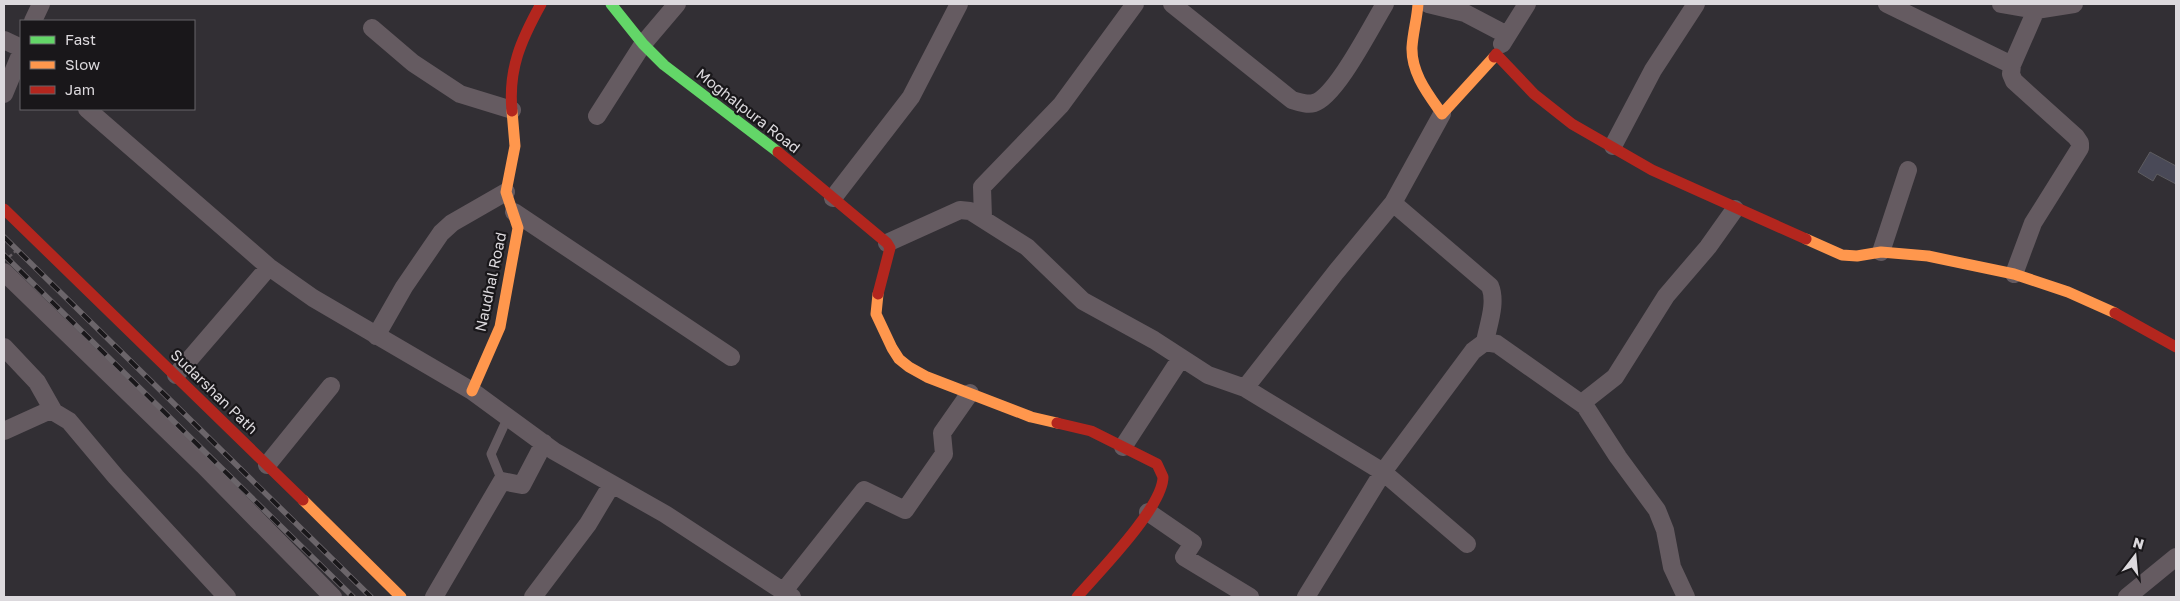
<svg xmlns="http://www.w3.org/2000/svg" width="2180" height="601" viewBox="0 0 2180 601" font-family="'Golos Text',sans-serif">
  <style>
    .building { fill: #494957; stroke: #5d5c60 }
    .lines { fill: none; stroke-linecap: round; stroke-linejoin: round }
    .path { stroke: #665f64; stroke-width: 2.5; stroke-dasharray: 4 2.5; stroke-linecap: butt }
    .lane { stroke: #655b61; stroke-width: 9 }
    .street { stroke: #655b61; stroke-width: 18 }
    .fast { stroke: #63d668; stroke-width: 11 }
    .slow { stroke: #ff974d; stroke-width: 11 }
    .jam { stroke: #b3261e; stroke-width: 11 }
    .rail-casing { stroke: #6b656a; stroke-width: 5.5 }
    .rail { stroke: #19171a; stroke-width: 4; stroke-dasharray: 11; stroke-linecap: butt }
    .labels { text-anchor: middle; stroke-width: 4.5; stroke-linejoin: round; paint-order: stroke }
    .street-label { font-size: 15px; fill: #dcd9dd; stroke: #19171a }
  </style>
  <rect width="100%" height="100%" fill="#322f34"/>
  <!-- building -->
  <path class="building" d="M 2150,152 L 2176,166 L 2176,184 L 2157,174 L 2153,181 L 2138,172 Z"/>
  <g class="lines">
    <!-- path -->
    <path class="path" d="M 9,257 L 18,249"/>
    <!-- lane -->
    <path class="lane" d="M 502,481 L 491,454 L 508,417"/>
    <!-- street -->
    <path class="street" d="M 1172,4 L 1292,100 C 1299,102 1307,105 1314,103 C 1336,97 1372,25 1385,4
      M 1428,4 L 1465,13 L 1507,35
      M 1887,4 L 2012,65
      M 2001,4 L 2036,10 L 2074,4
      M 33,21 L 41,4
      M 372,28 L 413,63 L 460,94 L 512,110
      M 4,40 L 21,48
      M 1502,44 L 1527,4
      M 4,94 L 21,53
      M 87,109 L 269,267 L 313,298 L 472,391 L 554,451 L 665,514 L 792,597
      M 1442,114 L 1393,203 L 1336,272 L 1245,388 L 1383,472 L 1473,351 L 1485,342 L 1497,344 L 1585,406
      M 597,116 L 643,44 L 677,4
      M 1613,146 L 1653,70 L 1696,4
      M 833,198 L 911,97 L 959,4
      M 1393,203 L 1490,286 C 1497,303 1488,325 1485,342
      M 514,212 L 731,357
      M 983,218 L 982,187 L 1061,105 L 1135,4
      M 887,243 L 960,210 L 970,211 L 1027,247 L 1083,301 L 1154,340 L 1208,375 L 1245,388
      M 1881,252 L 1908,170
      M 4,272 L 203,465 L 333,597
      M 2014,274 L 2033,223 L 2080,148 L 2080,143 L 2076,137 L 2014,81 L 2011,74 L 2012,65 L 2036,10
      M 376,336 L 404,287 L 441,233 L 452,223 L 506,192
      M 4,347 L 37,382 L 54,412
      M 176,375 L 269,267
      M 4,431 L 46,412 L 54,412 L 69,421 L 116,477 L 227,597
      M 1123,447 L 1181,358
      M 267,465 L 331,386
      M 1148,512 L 1193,543 L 1184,557 L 1250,597
      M 783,592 L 864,490 L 905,510 L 944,454 L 942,433 L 970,393
      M 434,597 L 502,481 L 522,485 L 544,443
      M 533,597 L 588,524 L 612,484
      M 1306,597 L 1383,472 L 1467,544
      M 1686,597 L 1672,567 L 1665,530 L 1657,510 L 1618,457 L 1585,406 L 1587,399 L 1615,377 L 1666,296 L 1708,247 L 1735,209
      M 2127,597 L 2176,557"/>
    <!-- fast -->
    <path class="fast" d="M 611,4 L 643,44 L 664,65 L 778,152"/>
    <!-- slow -->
    <path class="slow" d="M 1418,4 C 1417,19 1413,32 1412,47 C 1411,73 1428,94 1442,114 L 1494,57
      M 1806,239 L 1842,255 L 1857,256 L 1881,252 L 1928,256 L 2014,274 L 2068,292 L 2115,313
      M 878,294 L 876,314 L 892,348 L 899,359 L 909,367 L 927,377 L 1031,417 L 1057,423
      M 472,391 L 500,327 L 518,228 L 506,192 L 515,146 L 512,111
      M 303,500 L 401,597"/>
    <!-- jam -->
    <path class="jam" d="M 1494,57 L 1496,54 L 1534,94 L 1572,124 L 1652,170 L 1806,239
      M 512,111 C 508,69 521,40 541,4
      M 778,152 L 887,243 L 890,248 L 878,294
      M 4,209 L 303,500
      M 2115,313 L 2176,347
      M 1057,423 L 1091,431 L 1157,464 L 1163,477 C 1163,507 1098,573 1077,597"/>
    <!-- rail casing -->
    <g class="rail-casing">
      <path id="rail" d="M 4,237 L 371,597
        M 4,255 L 353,597"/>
    </g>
    <!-- rail -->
    <use href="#rail" class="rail"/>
  </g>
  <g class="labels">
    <!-- street labels -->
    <g class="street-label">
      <text transform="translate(748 111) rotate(38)" y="5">Moghalpura Road</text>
      <text transform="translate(491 282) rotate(-78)" y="5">Naudhal Road</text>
      <text transform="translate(214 392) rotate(44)" y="5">Sudarshan Path</text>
    </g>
  </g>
  <!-- border -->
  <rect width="2180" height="601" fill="none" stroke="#dcd9dd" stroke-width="10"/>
  <!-- legend -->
  <rect x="20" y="20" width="175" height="90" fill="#19171a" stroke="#676568"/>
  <rect x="30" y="36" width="25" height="8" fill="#63d668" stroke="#676568"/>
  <text x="65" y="45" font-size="15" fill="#dcd9dd">Fast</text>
  <rect x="30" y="61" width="25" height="8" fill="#ff974d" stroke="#676568"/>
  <text x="65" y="70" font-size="15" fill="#dcd9dd">Slow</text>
  <rect x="30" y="86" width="25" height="8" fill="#b3261e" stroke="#676568"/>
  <text x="65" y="95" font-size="15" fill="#dcd9dd">Jam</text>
  <!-- north arrow -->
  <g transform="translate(2135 556) rotate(16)" stroke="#19171a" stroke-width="4" paint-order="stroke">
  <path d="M0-4L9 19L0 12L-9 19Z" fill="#dcd9dd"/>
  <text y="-8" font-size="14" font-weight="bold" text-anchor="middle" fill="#dcd9dd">N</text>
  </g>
</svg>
